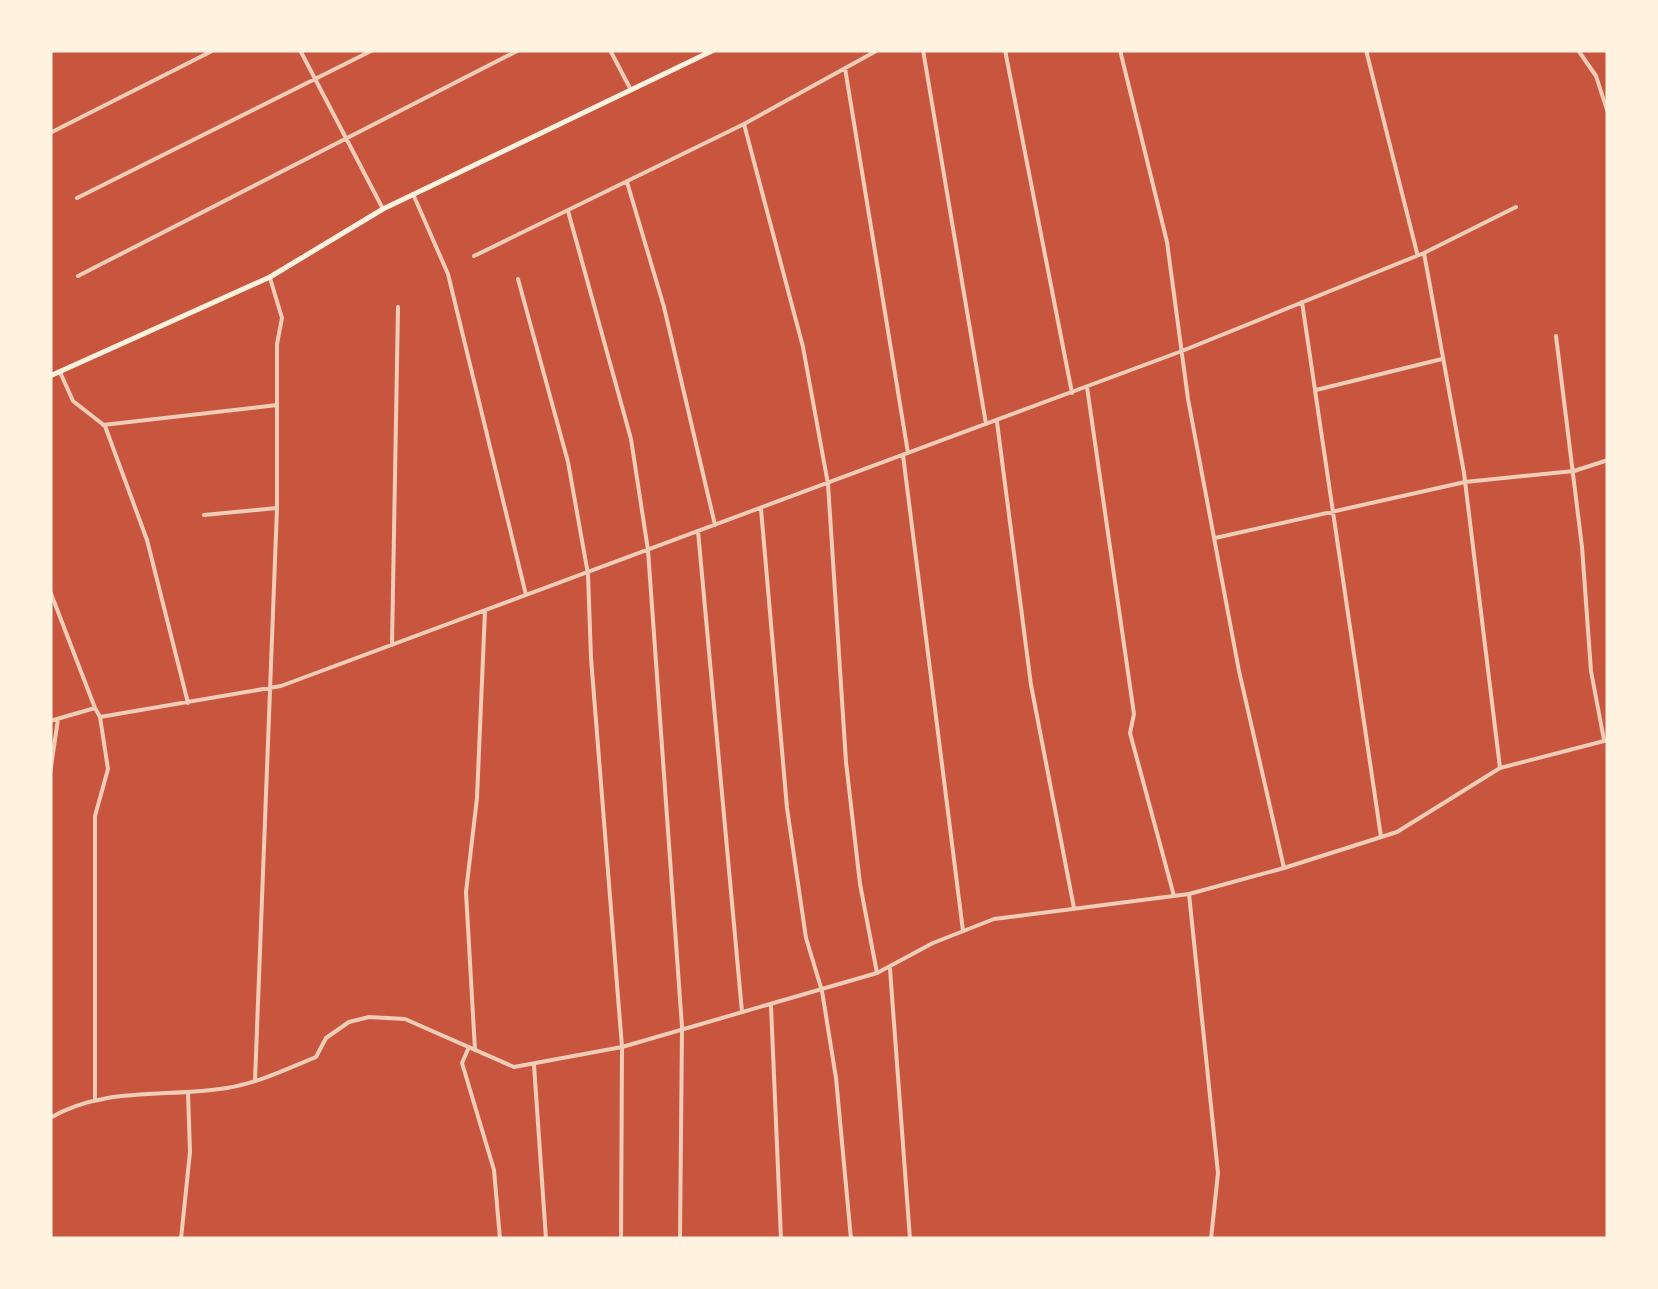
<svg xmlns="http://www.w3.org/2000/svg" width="1658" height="1289" viewBox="0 0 1658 1289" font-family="Poppins,sans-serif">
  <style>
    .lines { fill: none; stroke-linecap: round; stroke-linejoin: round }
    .minor { stroke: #f1ccb7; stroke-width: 4 }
    .tertiary { stroke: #f1ccb7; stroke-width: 4 }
    .secondary { stroke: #fff3e0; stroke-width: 5 }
  </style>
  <rect width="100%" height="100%" fill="#c8553d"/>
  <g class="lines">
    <!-- minor -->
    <path class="minor" d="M 300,50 L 383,209
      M 610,50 L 631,90
      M 923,50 L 986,424
      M 1005,50 L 1072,393
      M 1120,50 L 1167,242 L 1188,399 L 1239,671 L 1284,868
      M 1366,50 L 1417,253
      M 1578,50 L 1596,76 L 1608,113
      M 845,68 L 908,453
      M 744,124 L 803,347 L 828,484 L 846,762 L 860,884 L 877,973
      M 52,132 L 214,50
      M 627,182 L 664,307 L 715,525
      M 413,194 L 448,274 L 526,595
      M 77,198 L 373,50
      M 568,211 L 631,439 L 648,550 L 682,1027 L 680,1239
      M 1424,253 L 1464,473 L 1500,768
      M 474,256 L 744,124 L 878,50
      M 78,276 L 519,50
      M 518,279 L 568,462 L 588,574 L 591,658 L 622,1047 L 621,1239
      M 1302,302 L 1381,837
      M 1556,336 L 1582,547 L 1591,671 L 1604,740
      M 60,372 L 73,401 L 105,426 L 147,540 L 188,703
      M 1087,387 L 1134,714 L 1130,733 L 1174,896
      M 1316,390 L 1442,359
      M 997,422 L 1031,685 L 1074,908
      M 103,425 L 277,405
      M 903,455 L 963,931
      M 761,509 L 787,808 L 806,938 L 822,991 L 836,1078 L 851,1239
      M 204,515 L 277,508
      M 698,531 L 742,1012
      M 1215,538 L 1465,482 L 1574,471 L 1608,460
      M 50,591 L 95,708
      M 392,645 L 398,307
      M 50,721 L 95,708 L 100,717 L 281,686 L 1182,351 L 1424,253 L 1516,207
      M 50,774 L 58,719
      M 1189,894 L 1218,1173 L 1211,1239
      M 890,969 L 910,1239
      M 771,1006 L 781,1239
      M 469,1047 L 462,1063 L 494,1170 L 500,1239
      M 475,1050 L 466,892 L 477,798 L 485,611
      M 534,1065 L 546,1239
      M 255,1081 L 277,508 L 277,344 L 282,318 L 270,278
      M 95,1100 L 95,816 L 108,769 L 100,717
      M 181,1239 L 190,1152 L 188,1093"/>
    <!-- tertiary -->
    <path class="tertiary" d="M 50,1118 C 104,1086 167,1098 227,1088 C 258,1083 287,1069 316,1057 L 326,1038 L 349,1022 L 369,1017 L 405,1019 L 514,1067 L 622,1047 L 877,973 L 933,943 L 994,919 L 1189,894 L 1284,868 L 1397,832 L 1500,768 L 1608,740"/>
    <!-- secondary -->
    <path class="secondary" d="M 50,376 L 270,277 L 383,209 L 714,50"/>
  </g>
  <!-- border -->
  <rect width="1658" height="1289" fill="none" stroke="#fff3e0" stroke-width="105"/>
</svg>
